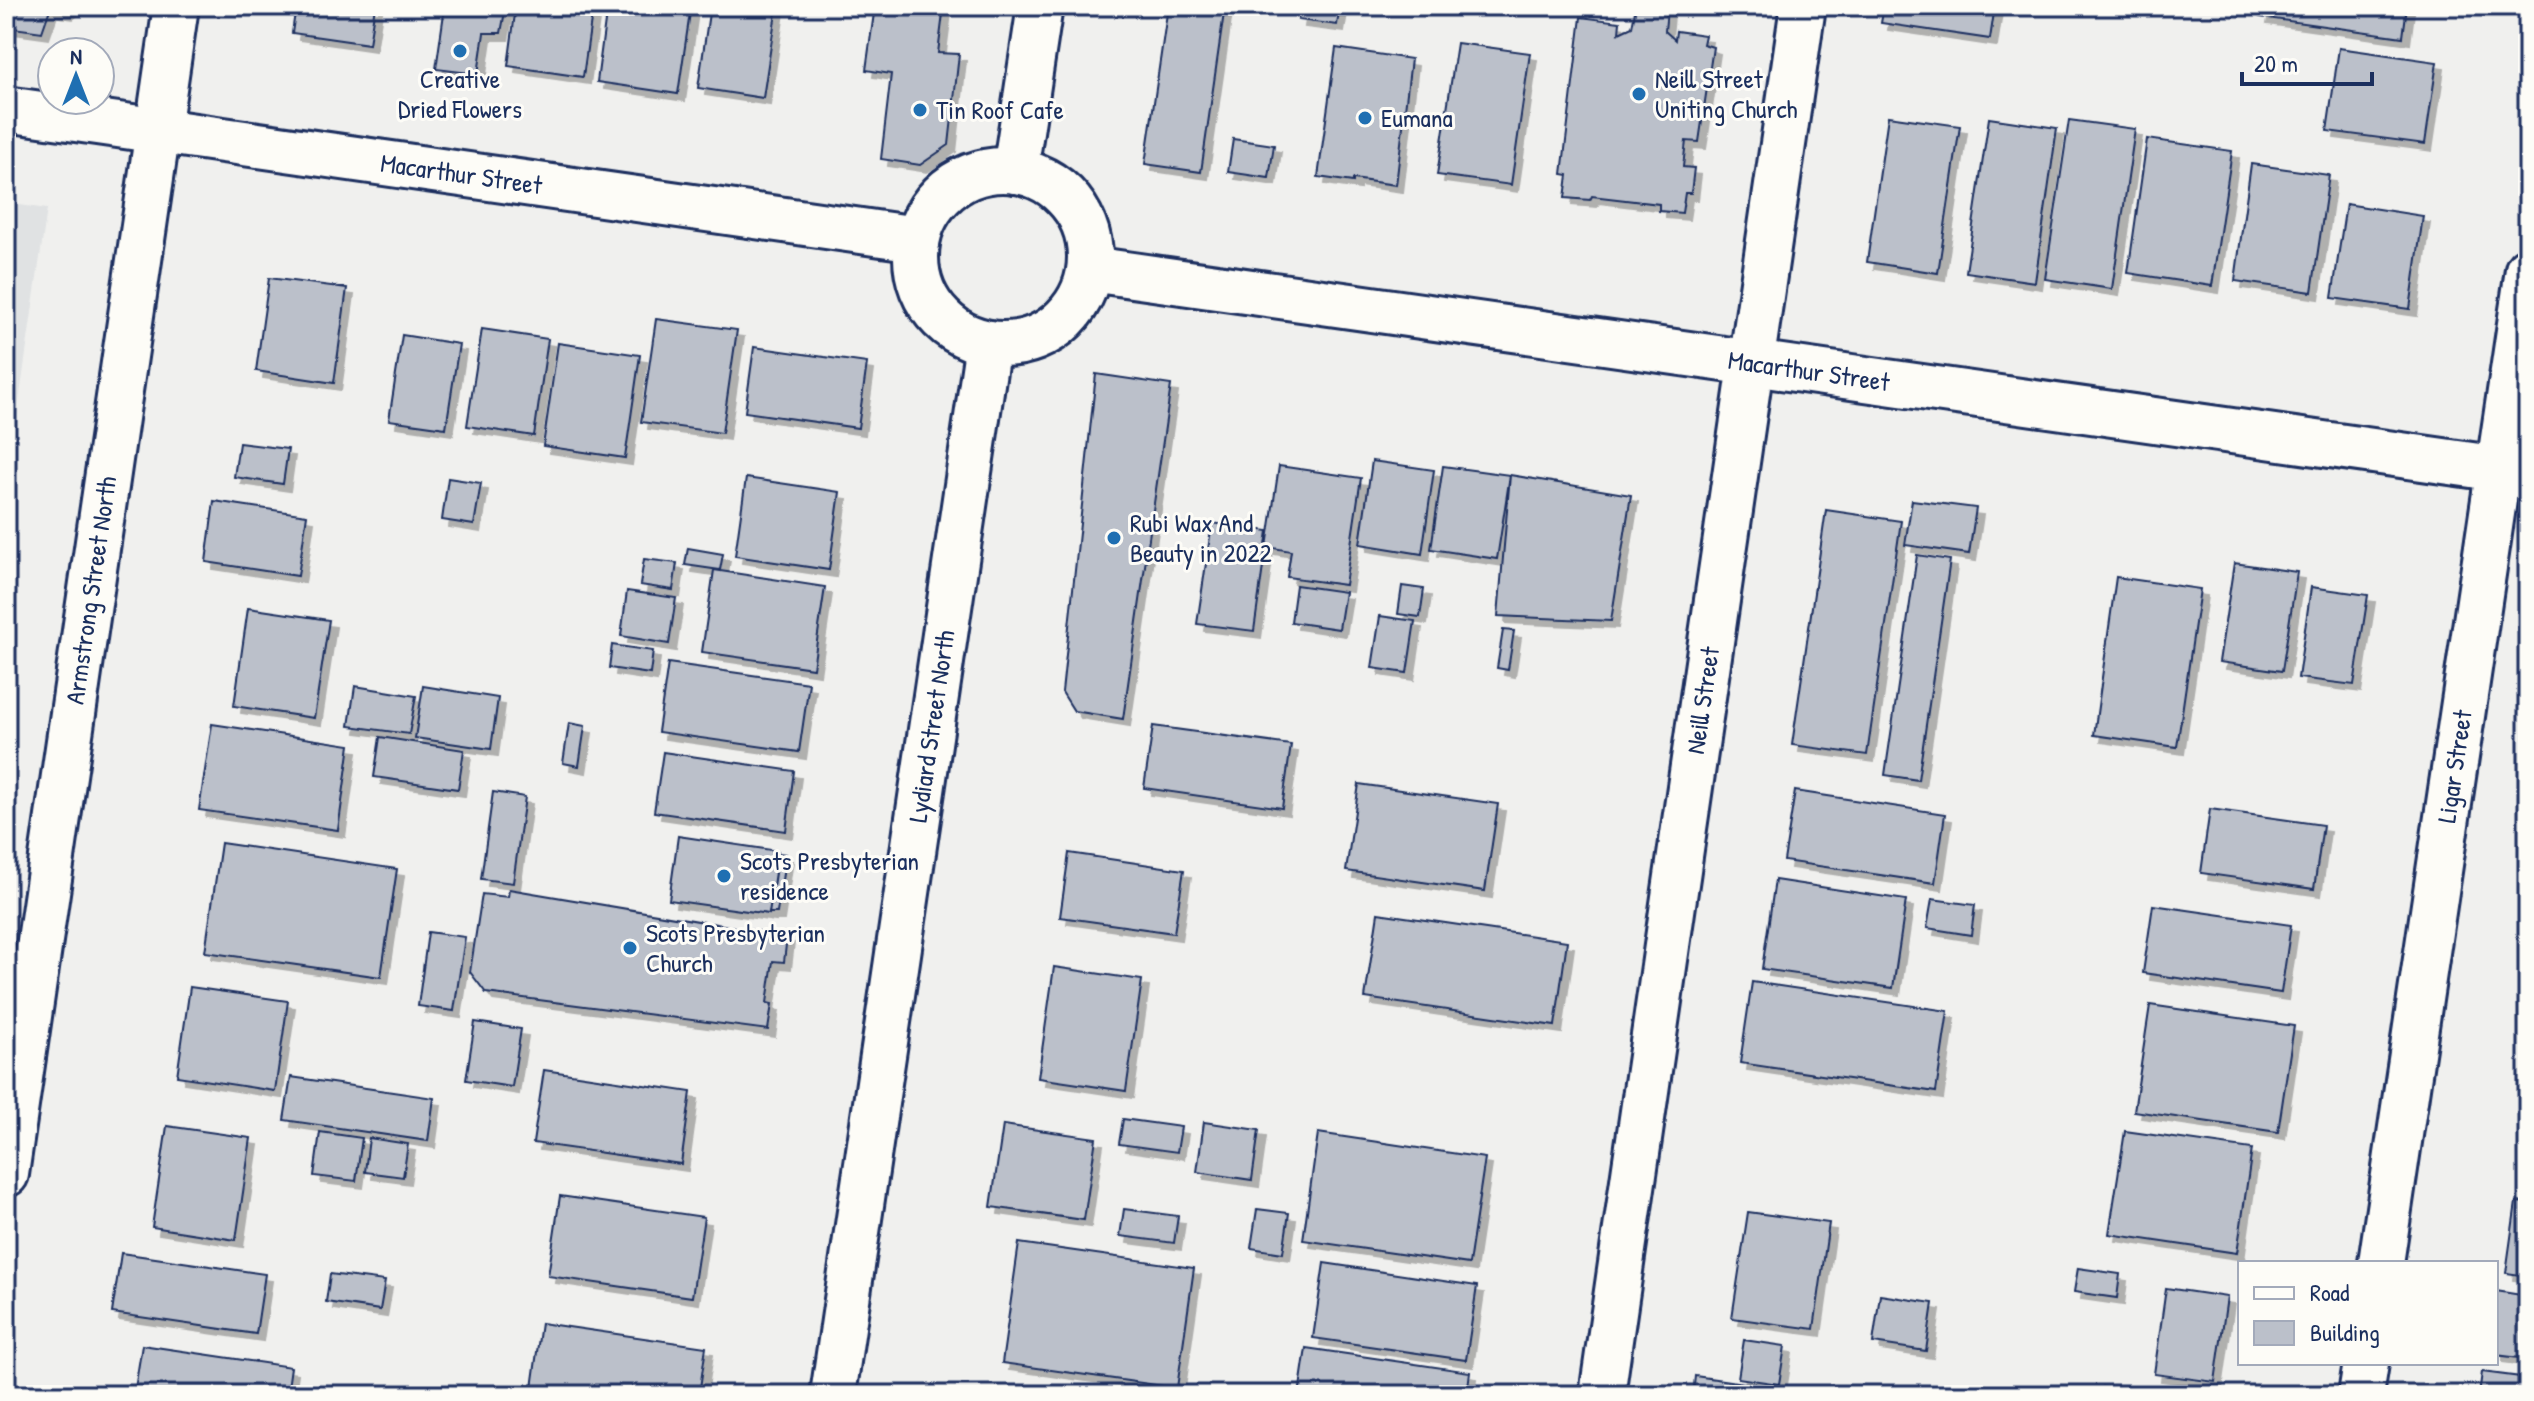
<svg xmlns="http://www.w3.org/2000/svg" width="2534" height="1401" viewBox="0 0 2534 1401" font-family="'Patrick Hand',sans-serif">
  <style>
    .built { fill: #e0e2e3 }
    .building { fill: #bbc0ca; stroke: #1b2f5e; stroke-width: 2; filter: url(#shadow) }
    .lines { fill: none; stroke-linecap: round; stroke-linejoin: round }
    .street-casing { stroke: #1b2f5e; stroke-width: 50 }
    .secondary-casing { stroke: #1b2f5e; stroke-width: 50 }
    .street { stroke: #fdfcf7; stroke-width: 44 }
    .secondary { stroke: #fdfcf7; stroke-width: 44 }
    .poi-dot { fill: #1f6fb2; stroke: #fdfcf7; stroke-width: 3 }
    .labels { text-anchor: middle; stroke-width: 6; stroke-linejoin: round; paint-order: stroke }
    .poi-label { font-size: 26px; fill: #1b2f5e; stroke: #fdfcf7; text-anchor: start }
    .street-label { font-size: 26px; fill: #1b2f5e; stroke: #fdfcf7 }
  </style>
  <defs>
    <filter id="shadow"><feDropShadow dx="7" dy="7" stdDeviation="0" flood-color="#0004"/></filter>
  </defs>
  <rect width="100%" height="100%" fill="#f0f0ee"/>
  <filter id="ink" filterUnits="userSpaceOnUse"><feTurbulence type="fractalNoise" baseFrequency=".0125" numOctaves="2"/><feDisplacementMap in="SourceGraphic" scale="16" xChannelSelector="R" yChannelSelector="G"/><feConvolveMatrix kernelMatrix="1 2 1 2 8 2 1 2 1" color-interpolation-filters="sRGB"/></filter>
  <g filter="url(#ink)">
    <!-- built -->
    <path class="built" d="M 6,203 L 47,209 L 6,491 Z"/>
    <!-- building -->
    <path class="building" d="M 6,6 L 50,9 L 42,32 L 6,27 Z
      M 27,6 L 73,6 L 66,12 Z
      M 296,6 L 375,6 L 369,44 L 292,33 Z
      M 445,6 L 506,6 L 501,33 L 484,33 L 478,74 L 436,69 Z
      M 516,6 L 593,6 L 583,77 L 508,66 Z
      M 607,6 L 691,6 L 678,94 L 597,82 Z
      M 710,6 L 777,6 L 763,98 L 698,88 Z
      M 875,6 L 944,6 L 938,53 L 959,54 L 949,145 L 920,165 L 881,159 L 891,74 L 866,70 Z
      M 1168,6 L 1225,6 L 1201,172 L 1145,164 Z
      M 1300,6 L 1340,6 L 1337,25 L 1298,20 Z
      M 1636,6 L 1667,9 L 1665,31 L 1675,40 L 1676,31 L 1705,35 L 1703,44 L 1713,47 L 1699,142 L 1686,141 L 1683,167 L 1694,168 L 1691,193 L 1685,193 L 1682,213 L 1659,211 L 1659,204 L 1592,196 L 1590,200 L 1565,198 L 1568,175 L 1562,174 L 1581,17 L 1620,22 L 1619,33 L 1632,27 Z
      M 1884,6 L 1995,6 L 1990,39 L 1881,23 Z
      M 2262,6 L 2407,6 L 2403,37 L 2260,17 Z
      M 1457,43 L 1530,53 L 1511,185 L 1437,175 Z
      M 1336,48 L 1411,59 L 1396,185 L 1353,179 L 1353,182 L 1318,177 Z
      M 2339,48 L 2437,62 L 2425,144 L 2327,131 Z
      M 1888,116 L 1960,126 L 1938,273 L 1867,262 Z
      M 1989,118 L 2057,128 L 2035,282 L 1966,272 Z
      M 2069,120 L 2135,129 L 2112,289 L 2045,279 Z
      M 1233,139 L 1274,145 L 1269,178 L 1228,172 Z
      M 2147,139 L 2232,151 L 2212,286 L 2128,273 Z
      M 2251,164 L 2329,175 L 2312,292 L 2235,281 Z
      M 2346,204 L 2423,216 L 2410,309 L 2332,298 Z
      M 269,278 L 347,288 L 334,383 L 256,371 Z
      M 656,319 L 737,330 L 722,433 L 641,422 Z
      M 482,329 L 548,339 L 534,436 L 467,426 Z
      M 402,335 L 459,344 L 446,428 L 389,420 Z
      M 558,343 L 640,355 L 625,458 L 543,446 Z
      M 754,347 L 867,363 L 858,428 L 745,412 Z
      M 1096,374 L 1171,385 L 1123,719 L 1074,711 L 1062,692 Z
      M 239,443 L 288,449 L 283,484 L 234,477 Z
      M 1372,461 L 1434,470 L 1422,554 L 1360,544 Z
      M 1279,466 L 1361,478 L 1345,585 L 1287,577 L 1291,551 L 1267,547 Z
      M 1443,466 L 1510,475 L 1497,559 L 1431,549 Z
      M 1510,475 L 1631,495 L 1611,621 L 1498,616 Z
      M 448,478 L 481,483 L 474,525 L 442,520 Z
      M 746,478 L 840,492 L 829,570 L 735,556 Z
      M 1912,500 L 1976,508 L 1969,554 L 1905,545 Z
      M 214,501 L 307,515 L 298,576 L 206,562 Z
      M 1826,510 L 1901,521 L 1867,755 L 1792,745 Z
      M 1212,523 L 1268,531 L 1254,631 L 1197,624 Z
      M 688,548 L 723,554 L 720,570 L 685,565 Z
      M 1917,555 L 1950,560 L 1918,780 L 1885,775 Z
      M 644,559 L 677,563 L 673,590 L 640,585 Z
      M 2234,563 L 2297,572 L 2282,671 L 2219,662 Z
      M 714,570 L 825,587 L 813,668 L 702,652 Z
      M 2116,577 L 2200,589 L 2177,747 L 2094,735 Z
      M 1296,585 L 1345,592 L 1339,629 L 1291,622 Z
      M 1402,586 L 1424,589 L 1420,617 L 1398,614 Z
      M 2311,587 L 2368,595 L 2354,685 L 2298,678 Z
      M 627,591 L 676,598 L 669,644 L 621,636 Z
      M 248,608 L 329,620 L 314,718 L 234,706 Z
      M 1380,616 L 1415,621 L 1407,673 L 1372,668 Z
      M 1503,630 L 1514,631 L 1508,670 L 1497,668 Z
      M 612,645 L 653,651 L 650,674 L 609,668 Z
      M 668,663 L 809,683 L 799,752 L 658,732 Z
      M 355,686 L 416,696 L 409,734 L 349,726 Z
      M 423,686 L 498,698 L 491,749 L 415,738 Z
      M 569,723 L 585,726 L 579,766 L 563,763 Z
      M 212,724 L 350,745 L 338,830 L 199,810 Z
      M 1153,726 L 1291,745 L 1282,808 L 1144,788 Z
      M 380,737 L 464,750 L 458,789 L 374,777 Z
      M 663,752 L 794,771 L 786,831 L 654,812 Z
      M 1359,784 L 1498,804 L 1485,891 L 1346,871 Z
      M 1795,791 L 1945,814 L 1935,883 L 1784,861 Z
      M 493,792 L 525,797 L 513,883 L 481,879 Z
      M 2210,809 L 2323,825 L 2314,889 L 2201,873 Z
      M 678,836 L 778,851 L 769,914 L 669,900 Z
      M 221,843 L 397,869 L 381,977 L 205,952 Z
      M 778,853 L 786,854 L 777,913 L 769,913 Z
      M 1069,853 L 1184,870 L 1174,933 L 1060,917 Z
      M 1775,880 L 1906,900 L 1893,988 L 1762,969 Z
      M 509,889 L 787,936 L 784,962 L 773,961 L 767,1003 L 772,1004 L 768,1030 L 486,993 L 470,972 L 482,894 L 508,897 Z
      M 1932,899 L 1975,905 L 1971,935 L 1927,928 Z
      M 2153,905 L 2291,925 L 2281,993 L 2143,973 Z
      M 1378,913 L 1567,941 L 1555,1026 L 1365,998 Z
      M 428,932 L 465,937 L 454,1011 L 418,1006 Z
      M 1054,967 L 1142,980 L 1126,1091 L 1038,1078 Z
      M 1752,982 L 1948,1011 L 1936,1092 L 1740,1063 Z
      M 190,987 L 288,1001 L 275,1091 L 177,1076 Z
      M 2150,1005 L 2294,1026 L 2278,1132 L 2134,1111 Z
      M 475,1022 L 521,1029 L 512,1087 L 466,1080 Z
      M 544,1070 L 691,1092 L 681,1164 L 533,1143 Z
      M 291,1077 L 434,1098 L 428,1141 L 284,1120 Z
      M 1123,1119 L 1181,1127 L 1177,1152 L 1119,1144 Z
      M 1204,1122 L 1259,1130 L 1252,1180 L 1197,1172 Z
      M 1003,1125 L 1096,1138 L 1084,1220 L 991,1207 Z
      M 167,1126 L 251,1138 L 236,1240 L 152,1227 Z
      M 2125,1131 L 2252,1149 L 2237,1253 L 2109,1234 Z
      M 320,1132 L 362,1138 L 356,1181 L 314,1176 Z
      M 1318,1133 L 1485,1158 L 1469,1264 L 1303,1240 Z
      M 369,1138 L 408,1144 L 403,1177 L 365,1172 Z
      M 2528,1149 L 2528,1189 L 2522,1189 Z
      M 560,1196 L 704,1217 L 692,1297 L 548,1276 Z
      M 2516,1202 L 2528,1203 L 2528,1276 L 2506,1273 Z
      M 1124,1209 L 1178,1216 L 1174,1243 L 1120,1236 Z
      M 1257,1209 L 1289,1213 L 1283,1253 L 1251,1248 Z
      M 1748,1212 L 1829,1223 L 1814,1329 L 1732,1318 Z
      M 1019,1243 L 1194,1268 L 1177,1388 L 1002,1363 Z
      M 121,1253 L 265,1274 L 256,1334 L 112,1313 Z
      M 1324,1263 L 1477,1286 L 1466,1360 L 1313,1338 Z
      M 2078,1268 L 2120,1274 L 2117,1298 L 2074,1292 Z
      M 330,1274 L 385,1281 L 380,1310 L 326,1302 Z
      M 2166,1288 L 2227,1297 L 2215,1382 L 2154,1374 Z
      M 2496,1291 L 2528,1296 L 2528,1359 L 2496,1355 Z
      M 1880,1295 L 1933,1303 L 1926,1351 L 1873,1343 Z
      M 541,1323 L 706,1347 L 699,1395 L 531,1395 Z
      M 1744,1340 L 1785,1346 L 1779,1384 L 1738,1378 Z
      M 142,1345 L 291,1367 L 287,1395 L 134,1395 Z
      M 1306,1348 L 1470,1372 L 1467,1395 L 1299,1395 Z
      M 2482,1372 L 2528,1378 L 2528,1395 L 2479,1395 Z
      M 1695,1376 L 1828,1395 L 1693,1395 Z
      M 2103,1387 L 2160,1395 L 2102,1395 Z"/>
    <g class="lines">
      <!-- street casing -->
      <g class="street-casing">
        <g id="street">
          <path id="s1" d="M 6,109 L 917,239"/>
          <path id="s2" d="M 1090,269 L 2528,473"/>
          <path id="s3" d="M 6,1174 L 176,6"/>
          <path id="s4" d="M 2381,1263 L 2528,270"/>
          <path id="s5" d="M 1602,1395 L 1803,6"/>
          <path d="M 2361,1395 L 2366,1363"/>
        </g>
      </g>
      <!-- secondary casing -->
      <g class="secondary-casing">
        <g id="secondary">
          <circle cx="1003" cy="257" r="87"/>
          <path d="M 1015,171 L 1040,6"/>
          <path id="s6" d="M 833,1395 L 988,343"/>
        </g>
      </g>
      <!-- street -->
      <use href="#street" class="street"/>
      <!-- secondary -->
      <use href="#secondary" class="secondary"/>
    </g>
  </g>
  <!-- markers -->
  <g class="poi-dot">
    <circle cx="460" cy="51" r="8"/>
    <circle cx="1639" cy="94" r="8"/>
    <circle cx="920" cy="110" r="8"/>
    <circle cx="1365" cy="118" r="8"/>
    <circle cx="1114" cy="538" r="8"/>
    <circle cx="724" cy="876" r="8"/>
    <circle cx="630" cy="948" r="8"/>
  </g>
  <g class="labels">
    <!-- poi labels -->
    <g class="poi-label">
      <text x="460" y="88" text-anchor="middle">Creative<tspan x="460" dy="30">Dried Flowers</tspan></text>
      <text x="1655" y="88">Neill Street<tspan x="1655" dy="30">Uniting Church</tspan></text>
      <text x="936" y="119">Tin Roof Cafe</text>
      <text x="1381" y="127">Eumana</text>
      <text x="1130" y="532">Rubi Wax And<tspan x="1130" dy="30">Beauty in 2022</tspan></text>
      <text x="740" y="870">Scots Presbyterian<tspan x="740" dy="30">residence</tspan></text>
      <text x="646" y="942">Scots Presbyterian<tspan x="646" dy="30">Church</tspan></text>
    </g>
    <!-- street labels -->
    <g class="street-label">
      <text dy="9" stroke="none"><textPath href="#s1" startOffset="460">Macarthur Street</textPath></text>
      <text dy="9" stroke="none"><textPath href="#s2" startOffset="726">Macarthur Street</textPath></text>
      <text dy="9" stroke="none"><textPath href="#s3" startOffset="590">Armstrong Street North</textPath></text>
      <text dy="9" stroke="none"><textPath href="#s5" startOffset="702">Neill Street</textPath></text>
      <text dy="9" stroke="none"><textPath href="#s6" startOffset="676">Lydiard Street North</textPath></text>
      <text dy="9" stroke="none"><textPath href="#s4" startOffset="502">Ligar Street</textPath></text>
    </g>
  </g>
  <!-- margin -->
  <rect width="2534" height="1401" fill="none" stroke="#fdfcf7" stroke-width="32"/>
  <rect x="16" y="16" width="2502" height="1369" fill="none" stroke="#1b2f5e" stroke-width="3" filter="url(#ink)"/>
  <!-- legend -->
  <rect x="2238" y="1261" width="260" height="104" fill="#fdfcf7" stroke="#a3aaba" stroke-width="2"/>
  <rect x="2254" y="1287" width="40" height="12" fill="#fdfcf7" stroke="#a3aaba" stroke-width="2"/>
  <text x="2310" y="1301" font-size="24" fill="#1b2f5e">Road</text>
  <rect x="2254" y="1321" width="40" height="24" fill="#bbc0ca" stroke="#a3aaba" stroke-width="2"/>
  <text x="2310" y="1341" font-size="24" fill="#1b2f5e">Building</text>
  <!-- north arrow -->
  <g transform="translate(76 76)"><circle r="38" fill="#fdfcf7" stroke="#a3aaba" stroke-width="2"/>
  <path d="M0-6L14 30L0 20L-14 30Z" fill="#1f6fb2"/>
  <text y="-12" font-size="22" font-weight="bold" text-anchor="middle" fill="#1b2f5e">N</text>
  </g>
  <!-- scale -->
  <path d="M2242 72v12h130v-12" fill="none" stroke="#1b2f5e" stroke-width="4"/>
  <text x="2254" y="72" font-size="24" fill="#1b2f5e" stroke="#fdfcf7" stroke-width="6" paint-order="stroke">20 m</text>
</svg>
